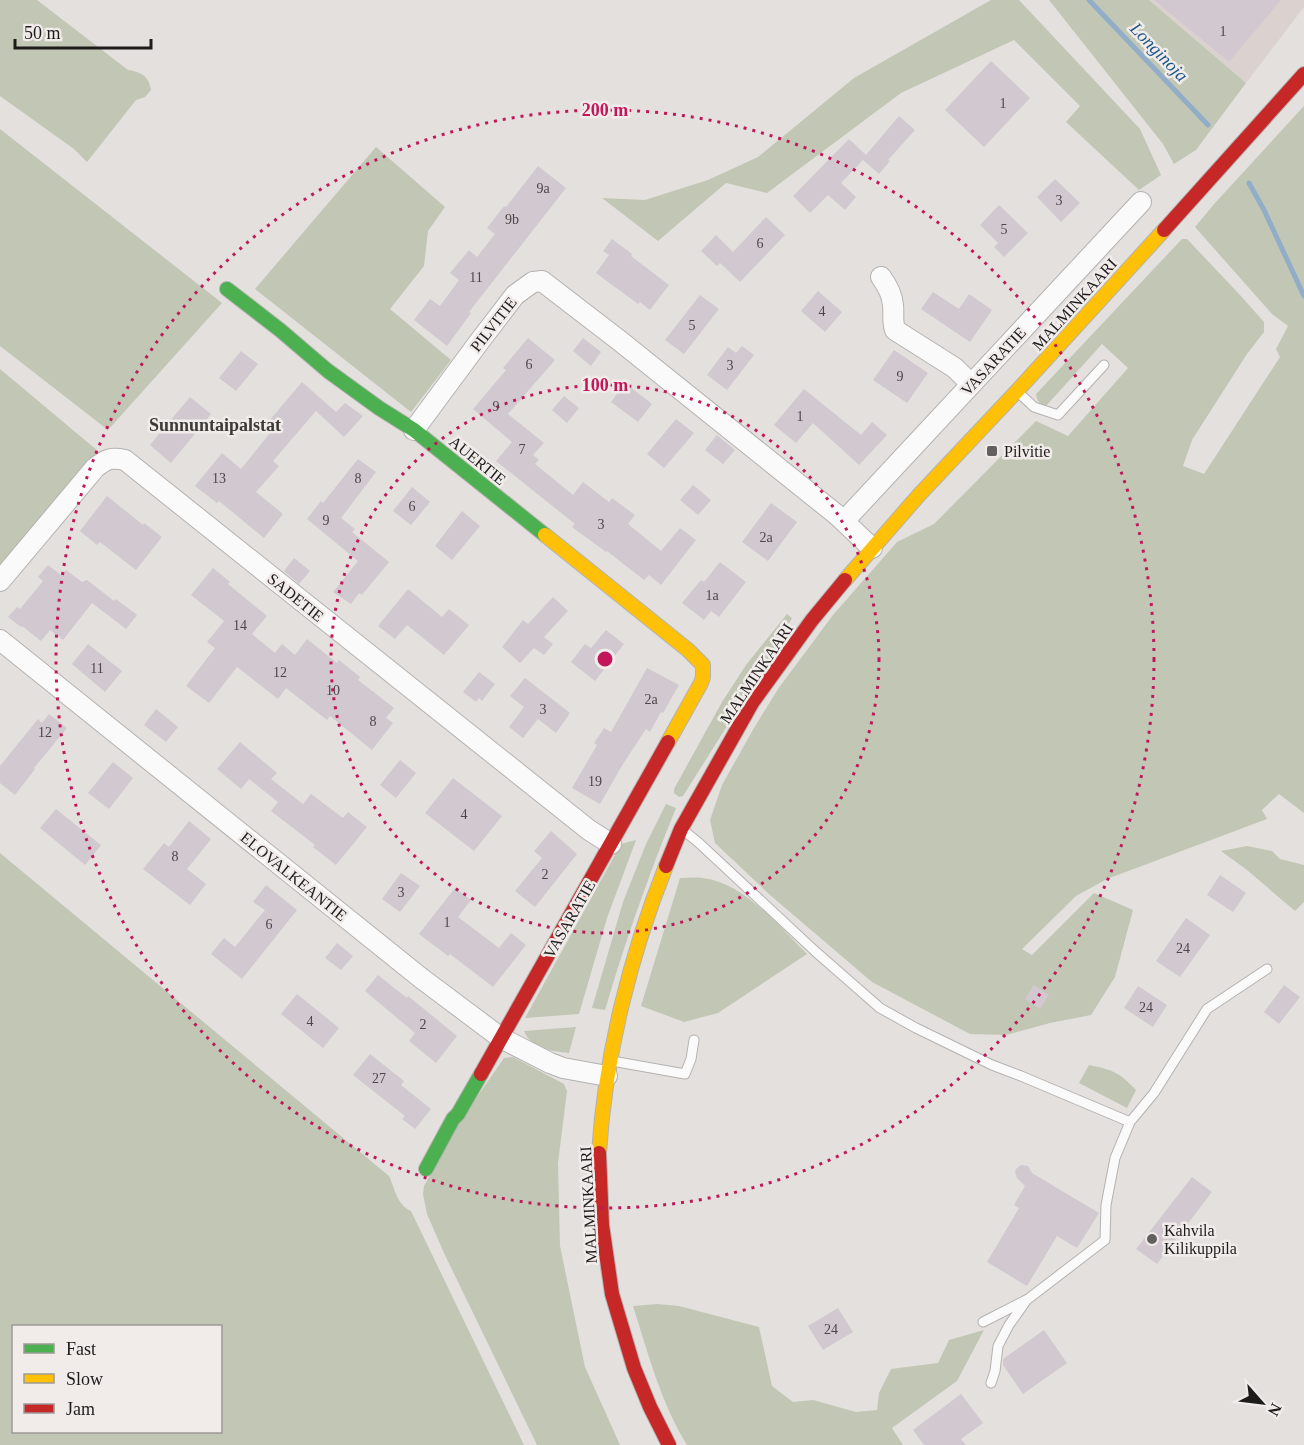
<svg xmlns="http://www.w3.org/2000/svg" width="1304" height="1445" viewBox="0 0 1304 1445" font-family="'Times New Roman',serif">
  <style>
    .built { fill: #dbd2cf }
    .green { fill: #c1c7b4; fill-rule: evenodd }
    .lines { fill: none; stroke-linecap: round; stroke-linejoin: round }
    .stream { stroke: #92adc8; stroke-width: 5 }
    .building { fill: #d2c8cf }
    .lane-casing { stroke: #b4b2b1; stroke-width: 11 }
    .street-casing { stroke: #b4b2b1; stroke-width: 22 }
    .fast-casing { stroke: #b4b2b1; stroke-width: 16 }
    .slow-casing { stroke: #b4b2b1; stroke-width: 16 }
    .jam-casing { stroke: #b4b2b1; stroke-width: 16 }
    .lane { stroke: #fbfafa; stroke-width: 9 }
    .street { stroke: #fbfafa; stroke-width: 20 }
    .fast { stroke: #4caf50; stroke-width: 14 }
    .slow { stroke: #ffc107; stroke-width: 14 }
    .jam { stroke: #c62828; stroke-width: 14 }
    .ring { fill: none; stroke: #c2185b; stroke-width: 3; stroke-dasharray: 3 6 }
    .poi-dot { fill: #63615f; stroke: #f1ecea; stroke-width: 2 }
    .labels { text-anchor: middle; stroke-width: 5; stroke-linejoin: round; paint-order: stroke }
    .number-label { font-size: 14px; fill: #4b4748 }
    .street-label { font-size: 16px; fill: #1e1c1b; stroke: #f1ecea }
    .poi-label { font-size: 16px; fill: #1e1c1b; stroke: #f1ecea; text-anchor: start }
    .water-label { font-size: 18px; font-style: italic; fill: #1c5589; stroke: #f1ecea }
    .neighbourhood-label { font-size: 18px; font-weight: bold; fill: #3d3937; stroke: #f1ecea }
    .centre { fill: #c2185b; stroke: #f1ecea; stroke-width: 3 }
    .ring-label { font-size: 18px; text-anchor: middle; font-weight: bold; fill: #c2185b; stroke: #f1ecea; stroke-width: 5; stroke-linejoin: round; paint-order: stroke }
  </style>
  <rect width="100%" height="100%" fill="#e3e0de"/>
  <!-- built -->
  <path class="built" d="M 1149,0 L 1304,0 L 1304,7 L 1246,83 Z"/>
  <!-- green -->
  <path class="green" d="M 0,0 L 37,0 L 128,70 C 141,72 149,76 151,90 L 145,97 L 136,100 L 87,162 L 74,149 L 0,96 Z
    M 991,0 L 1019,0 L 1140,129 L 1161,175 L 1139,190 L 1066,122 L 1080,106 L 1014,40 L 901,93 L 767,193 L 726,183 L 658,241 L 602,198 L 645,200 L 708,180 L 758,157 L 854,78 Z
    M 1049,0 L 1149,0 L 1246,83 L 1196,150 L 1174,164 L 1163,144 Z
    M 1304,106 L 1304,813 L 1279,794 L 1262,810 L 1267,819 L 1107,879 L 1076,896 L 1022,949 L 1032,955 L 1094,893 L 1133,910 L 1115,977 L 1091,1015 L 1050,1023 L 1006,1035 L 970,1034 L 872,982 L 770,895 L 715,843 L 710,820 L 722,785 L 754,728 L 778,689 L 833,615 L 897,542 L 934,524 L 1036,421 L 1068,436 L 1128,368 L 1102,344 L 1046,406 C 1039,404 1037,401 1036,394 L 1182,239 L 1187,239 L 1240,295 L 1264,322 L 1264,332 L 1247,354 L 1192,440 L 1183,466 L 1204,474 L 1280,357 L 1276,349 L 1288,326 L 1272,314 L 1195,227 L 1215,203 Z
    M 0,129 L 222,303 L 108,430 L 0,346 Z
    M 376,147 L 445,207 L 428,231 L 424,266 L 390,309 L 451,360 L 411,412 L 255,289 Z
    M 0,369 L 98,451 L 0,571 Z
    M 787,614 L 792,618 L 773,653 L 683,796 L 679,797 L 674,793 L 674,789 L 722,702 L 746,665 Z
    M 666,804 L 676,808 C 649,874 625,942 605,1010 L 592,1008 L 623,902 L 646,844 Z
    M 636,840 L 607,918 L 579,1014 L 525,1018 L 621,844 Z
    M 1247,846 L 1272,851 L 1280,859 L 1304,865 L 1304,902 L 1295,911 L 1247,870 L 1221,851 Z
    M 0,853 L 389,1176 C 395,1189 397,1205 411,1211 L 524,1445 L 0,1445 ZM 220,1326 L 220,1432 L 14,1432 L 14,1326 Z
    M 680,878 C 687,878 695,877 703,878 C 744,883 779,926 807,954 L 718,1013 L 684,1022 L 641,1006 Z
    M 576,1027 L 569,1053 C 552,1051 531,1049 524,1031 Z
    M 513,1057 L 564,1084 L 567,1091 L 558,1163 L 560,1246 L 585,1367 L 620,1445 L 537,1445 L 444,1253 L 427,1214 L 423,1194 L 424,1186 L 459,1123 L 504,1058 Z
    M 1089,1065 C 1113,1070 1119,1072 1136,1090 L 1127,1108 L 1079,1083 Z
    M 657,1304 L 679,1306 L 759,1327 L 772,1386 L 793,1402 L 813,1400 L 856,1412 L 877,1410 L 879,1393 L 891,1369 L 938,1363 L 949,1340 L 984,1330 L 957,1381 L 892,1428 L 903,1445 L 687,1445 C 661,1403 648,1353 633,1306 Z"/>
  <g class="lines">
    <!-- stream -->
    <path class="stream" d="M 1089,0 L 1208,125
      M 1249,183 L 1264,210 L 1304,296"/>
  </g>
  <!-- building -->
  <path class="building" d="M 1154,0 L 1281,0 L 1229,62 Z
    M 991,61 L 1030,98 L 984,147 L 945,110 Z
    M 899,116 L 915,130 L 888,160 L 890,161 L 879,174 L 863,160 L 841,183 L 856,197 L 845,210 L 828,195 L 810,213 L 793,196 L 849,139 L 866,155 Z
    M 538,166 L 566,188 L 469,312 L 471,313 L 447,346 L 414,320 L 430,299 L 440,306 L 459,280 L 450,273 L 469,250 L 477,257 L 495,234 L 487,228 L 504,206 L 506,207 Z
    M 1055,179 L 1080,203 L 1061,222 L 1037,197 Z
    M 999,205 L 1028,233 L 1004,257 L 994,247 L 998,243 L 980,225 Z
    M 766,217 L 785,235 L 740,282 L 720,263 L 717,266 L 701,251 L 716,235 L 733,252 Z
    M 612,239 L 632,254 L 631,256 L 669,285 L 650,310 L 640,302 L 638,304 L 596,273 L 609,255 L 603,251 Z
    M 818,291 L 842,312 L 825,332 L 801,311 Z
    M 933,292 L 959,309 L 969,294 L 992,310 L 970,342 L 921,309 Z
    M 700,295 L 719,309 L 684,354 L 665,340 Z
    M 528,338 L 555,360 L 508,414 L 544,443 L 533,455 L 539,460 L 535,464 L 573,495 L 583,482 L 609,502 L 612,498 L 635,515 L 628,524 L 661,551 L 680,528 L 696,540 L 661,585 L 649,575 L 644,580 L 607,551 L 606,552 L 572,527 L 575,524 L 496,461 L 512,442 L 473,409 L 506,370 L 503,368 Z
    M 583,338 L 601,352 L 591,366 L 573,351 Z
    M 742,346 L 754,355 L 727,390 L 707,375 L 728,347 L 736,353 Z
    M 894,350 L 928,373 L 907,403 L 873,380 Z
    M 241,351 L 258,364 L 236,391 L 219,378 Z
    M 302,382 L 336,412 L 345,403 L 363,416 L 344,437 L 316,411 L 273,461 L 279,466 L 256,492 L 283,514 L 264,538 L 219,501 L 217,503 L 195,486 L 222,453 L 241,469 L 270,433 L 263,428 Z
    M 625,383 L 652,404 L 638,422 L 611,402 Z
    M 804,389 L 861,435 L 872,422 L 887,435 L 859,465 L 813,423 L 796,443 L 774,425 Z
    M 564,396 L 579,408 L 567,423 L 552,410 Z
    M 190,397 L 211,414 L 171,463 L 150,445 Z
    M 676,419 L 694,433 L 664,468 L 647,454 Z
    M 717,435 L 735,450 L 723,464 L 705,450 Z
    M 358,459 L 376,472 L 341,518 L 355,529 L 352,532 L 389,562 L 362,595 L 359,593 L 351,604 L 333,592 L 358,561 L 307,519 L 321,501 L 323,503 Z
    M 693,485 L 711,500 L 698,515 L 680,500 Z
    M 412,487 L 430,502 L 411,525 L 393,511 Z
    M 107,496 L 143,525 L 144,523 L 162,537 L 136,570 L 100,542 L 97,545 L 80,531 Z
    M 771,503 L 797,522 L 768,561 L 742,542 Z
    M 462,511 L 480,526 L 452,560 L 435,546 Z
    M 294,558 L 310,571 L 299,584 L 284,571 Z
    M 720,562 L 746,582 L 719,617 L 711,611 L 704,620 L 682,603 L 701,580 L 704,582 Z
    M 48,565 L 61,575 L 66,570 L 82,582 L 87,580 L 114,601 L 116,599 L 137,615 L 126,629 L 92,603 L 63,640 L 50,630 L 41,641 L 22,626 L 21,627 L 8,617 L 17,607 L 20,609 L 43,581 L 38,577 Z
    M 213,568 L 230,582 L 228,584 L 267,616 L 252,634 L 275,653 L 282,644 L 295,655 L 307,639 L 337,663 L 339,660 L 360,677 L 358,680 L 394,708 L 386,718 L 393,723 L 372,750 L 330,716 L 327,720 L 286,688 L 278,699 L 237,667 L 209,703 L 186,686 L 215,648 L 207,642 L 224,621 L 191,595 Z
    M 408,589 L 442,617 L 449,609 L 469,625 L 444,655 L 407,625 L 395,639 L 378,626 Z
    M 553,597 L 568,611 L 544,637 L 553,644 L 544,655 L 534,648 L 520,663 L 502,647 L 523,620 L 528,624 Z
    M 606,630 L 624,644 L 595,681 L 571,662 L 585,644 L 591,648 Z
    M 88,644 L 122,671 L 105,692 L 72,664 Z
    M 647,668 L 679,685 L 663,713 L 661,712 L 650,732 L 646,729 L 623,764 L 600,804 L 572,788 L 597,745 L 594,743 L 604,728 L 611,732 Z
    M 479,672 L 495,684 L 482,701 L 479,698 L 476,702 L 463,692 Z
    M 525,678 L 570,713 L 556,733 L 538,719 L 523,738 L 509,727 L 524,707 L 510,696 Z
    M 156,709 L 178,727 L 166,742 L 144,725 Z
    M 49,714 L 67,728 L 34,768 L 35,769 L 15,795 L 0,783 L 0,766 L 38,719 L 42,723 Z
    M 240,742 L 277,773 L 271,779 L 303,804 L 311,794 L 343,818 L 348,812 L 367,827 L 336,865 L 313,847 L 315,845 L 271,811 L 278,802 L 249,779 L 241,789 L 217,769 Z
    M 400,760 L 416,773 L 396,798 L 380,785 Z
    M 113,762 L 133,778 L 109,809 L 88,793 Z
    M 453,778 L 502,816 L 474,851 L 425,813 Z
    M 56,809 L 101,845 L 85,865 L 40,828 Z
    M 189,821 L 211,839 L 187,869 L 206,884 L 190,905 L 143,869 L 164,843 L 169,847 Z
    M 551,831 L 577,854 L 535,907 L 515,891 L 542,858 L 534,851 Z
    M 401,873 L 420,886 L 400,912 L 382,899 Z
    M 1220,875 L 1246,893 L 1233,912 L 1207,895 Z
    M 266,885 L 297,910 L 242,979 L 211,954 L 224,938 L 235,947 L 265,910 L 253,902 Z
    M 455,888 L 471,900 L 458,917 L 499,948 L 511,933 L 526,945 L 493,987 L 450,954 L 448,956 L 419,934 Z
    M 1186,918 L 1210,935 L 1180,977 L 1156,961 Z
    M 337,943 L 353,956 L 341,970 L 325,958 Z
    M 378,975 L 407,998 L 408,996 L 457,1036 L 436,1063 L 409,1041 L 415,1033 L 365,991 Z
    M 1034,985 L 1049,995 L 1040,1009 L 1025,999 Z
    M 1284,985 L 1300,997 L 1279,1024 L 1264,1012 Z
    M 1138,986 L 1167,1005 L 1153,1027 L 1124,1008 Z
    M 297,994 L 339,1028 L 323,1048 L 281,1014 Z
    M 370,1054 L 404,1081 L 401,1085 L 431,1109 L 415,1129 L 402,1119 L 405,1116 L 353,1075 Z
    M 1021,1165 L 1028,1166 L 1032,1173 L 1099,1213 L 1077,1248 L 1057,1236 L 1027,1286 L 987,1262 L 1019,1208 L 1014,1205 L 1025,1186 L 1017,1178 L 1015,1172 L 1016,1169 Z
    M 1192,1177 L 1212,1192 L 1157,1264 L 1136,1249 Z
    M 838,1308 L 853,1332 L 823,1350 L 808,1326 Z
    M 1044,1330 L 1067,1363 L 1023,1394 L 1003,1365 L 1003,1359 Z
    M 961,1394 L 983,1423 L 961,1439 L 966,1445 L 924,1445 L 913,1430 Z"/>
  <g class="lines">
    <!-- lane casing -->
    <g class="lane-casing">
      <path id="lane" d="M 1019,393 L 1034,407 L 1058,415 L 1104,365
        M 683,830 L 699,843 L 816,952 L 880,1008 L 916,1028 L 992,1065 L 1021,1076 L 1130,1122
        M 612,1061 L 685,1074 L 691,1059 L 694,1040
        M 983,1322 L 1028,1299 L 1105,1240 L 1106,1205 L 1115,1158 L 1130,1122 L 1154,1093 L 1207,1009 L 1267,969
        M 991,1383 L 995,1371 L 998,1346 L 1009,1325 L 1026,1301"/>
    </g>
    <!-- street casing -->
    <g class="street-casing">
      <path id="street" d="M 881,277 C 887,285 892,294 893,305 C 894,314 892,321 895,330 L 955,368 L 971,384
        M 414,430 L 479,342 L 515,295 L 533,282 L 542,281 L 620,341 L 837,515 L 872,548
        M 844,521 L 1141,202
        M 0,581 L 95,468 C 106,459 111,457 125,460 L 589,830 L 611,844
        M 0,640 L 421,978 L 501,1038 L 550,1063 L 563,1068 L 607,1076"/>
    </g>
    <!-- fast casing -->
    <g class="fast-casing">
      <path id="fast" d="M 227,289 L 280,330 L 328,371 L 379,408 L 414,430 L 545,535
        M 426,1169 L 453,1119 L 458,1114 L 481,1074"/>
    </g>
    <!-- slow casing -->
    <g class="slow-casing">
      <path id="slow" d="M 545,535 L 688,650 L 703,665 L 703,677 L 701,683 L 668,742
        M 845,580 L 919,495 L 1017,391 L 1164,230
        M 599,1153 C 605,1056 630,956 666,866"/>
    </g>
    <!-- jam casing -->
    <g class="jam-casing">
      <path id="jam" d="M 1164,230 L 1304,74
        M 666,866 L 681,829 L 752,703 L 812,620 L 845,580
        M 481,1074 L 668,742
        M 599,1153 L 602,1225 L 612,1294 L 634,1368 L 650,1407 L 669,1445"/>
    </g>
    <!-- lane -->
    <use href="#lane" class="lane"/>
    <!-- street -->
    <use href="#street" class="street"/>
    <!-- fast -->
    <use href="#fast" class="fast"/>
    <!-- slow -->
    <use href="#slow" class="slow"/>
    <!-- jam -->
    <use href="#jam" class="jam"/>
  </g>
  <!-- distance rings -->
  <g class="ring">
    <circle cx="605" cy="659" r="274"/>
    <circle cx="605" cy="659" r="549"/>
  </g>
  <!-- markers -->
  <g class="poi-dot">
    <rect x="986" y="445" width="12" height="12" rx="3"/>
    <circle cx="1152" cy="1239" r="6"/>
  </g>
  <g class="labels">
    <!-- number labels -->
    <g class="number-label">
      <text x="1223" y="36">1</text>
      <text x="1003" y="108">1</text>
      <text x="543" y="193">9a</text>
      <text x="1059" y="205">3</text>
      <text x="512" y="224">9b</text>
      <text x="1004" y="234">5</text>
      <text x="760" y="248">6</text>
      <text x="476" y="282">11</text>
      <text x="822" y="316">4</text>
      <text x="692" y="330">5</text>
      <text x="529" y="369">6</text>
      <text x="730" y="370">3</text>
      <text x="900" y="381">9</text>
      <text x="496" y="411">9</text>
      <text x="800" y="421">1</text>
      <text x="522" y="454">7</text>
      <text x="219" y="483">13</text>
      <text x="358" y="483">8</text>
      <text x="412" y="511">6</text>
      <text x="326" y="525">9</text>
      <text x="601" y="529">3</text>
      <text x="766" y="542">2a</text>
      <text x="712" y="600">1a</text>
      <text x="240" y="630">14</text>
      <text x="97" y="673">11</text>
      <text x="280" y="677">12</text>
      <text x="333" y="695">10</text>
      <text x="651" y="704">2a</text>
      <text x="543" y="714">3</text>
      <text x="373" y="726">8</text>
      <text x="45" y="737">12</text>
      <text x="595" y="786">19</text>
      <text x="464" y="819">4</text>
      <text x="175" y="861">8</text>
      <text x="545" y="879">2</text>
      <text x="401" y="897">3</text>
      <text x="447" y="927">1</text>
      <text x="269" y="929">6</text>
      <text x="1183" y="953">24</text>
      <text x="1146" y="1012">24</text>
      <text x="310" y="1026">4</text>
      <text x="423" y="1029">2</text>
      <text x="379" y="1083">27</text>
      <text x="831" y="1334">24</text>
    </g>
    <!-- street labels -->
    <g class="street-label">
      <text transform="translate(1074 304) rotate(-48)" y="6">MALMINKAARI</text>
      <text transform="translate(493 324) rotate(-52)" y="6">PILVITIE</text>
      <text transform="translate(993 361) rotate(-47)" y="6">VASARATIE</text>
      <text transform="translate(478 460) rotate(39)" y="6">AUERTIE</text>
      <text transform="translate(296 597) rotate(39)" y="6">SADETIE</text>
      <text transform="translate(756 673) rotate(-56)" y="6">MALMINKAARI</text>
      <text transform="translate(294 876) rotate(39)" y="6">ELOVALKEANTIE</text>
      <text transform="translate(569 919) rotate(-60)" y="6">VASARATIE</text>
      <text transform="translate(588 1205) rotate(-93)" y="6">MALMINKAARI</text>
    </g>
    <!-- poi labels -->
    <g class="poi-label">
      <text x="1004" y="457">Pilvitie</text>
      <text x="1164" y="1236">Kahvila<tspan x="1164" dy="18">Kilikuppila</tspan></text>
    </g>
    <!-- water labels -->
    <g class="water-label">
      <text transform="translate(1159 52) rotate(46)" y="6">Longinoja</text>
    </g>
    <!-- neighbourhood labels -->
    <g class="neighbourhood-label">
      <text x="215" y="431">Sunnuntaipalstat</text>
    </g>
  </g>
  <circle cx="605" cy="659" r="9" class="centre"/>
  <g class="ring-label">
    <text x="605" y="116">200 m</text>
    <text x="605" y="391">100 m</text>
  </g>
  <!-- legend -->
  <rect x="12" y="1325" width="210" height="108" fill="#f1ecea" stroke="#9d9997" stroke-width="1.5"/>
  <rect x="24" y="1344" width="30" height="9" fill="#4caf50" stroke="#9d9997" stroke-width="1.5"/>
  <text x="66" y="1355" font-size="18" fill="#1e1c1b">Fast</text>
  <rect x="24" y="1374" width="30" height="9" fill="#ffc107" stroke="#9d9997" stroke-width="1.5"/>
  <text x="66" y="1385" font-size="18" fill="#1e1c1b">Slow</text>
  <rect x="24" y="1404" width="30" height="9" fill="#c62828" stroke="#9d9997" stroke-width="1.5"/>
  <text x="66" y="1415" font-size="18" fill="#1e1c1b">Jam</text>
  <!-- north arrow -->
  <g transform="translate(1262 1403) rotate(118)" stroke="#f1ecea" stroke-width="4.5" paint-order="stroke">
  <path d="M0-4.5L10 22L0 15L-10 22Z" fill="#1e1c1b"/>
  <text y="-9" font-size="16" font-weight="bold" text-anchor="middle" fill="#1e1c1b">N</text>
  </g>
  <!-- scale -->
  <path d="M15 39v9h136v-9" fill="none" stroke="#1e1c1b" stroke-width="3"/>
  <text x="24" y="39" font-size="18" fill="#1e1c1b" stroke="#f1ecea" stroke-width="4.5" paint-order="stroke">50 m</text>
</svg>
